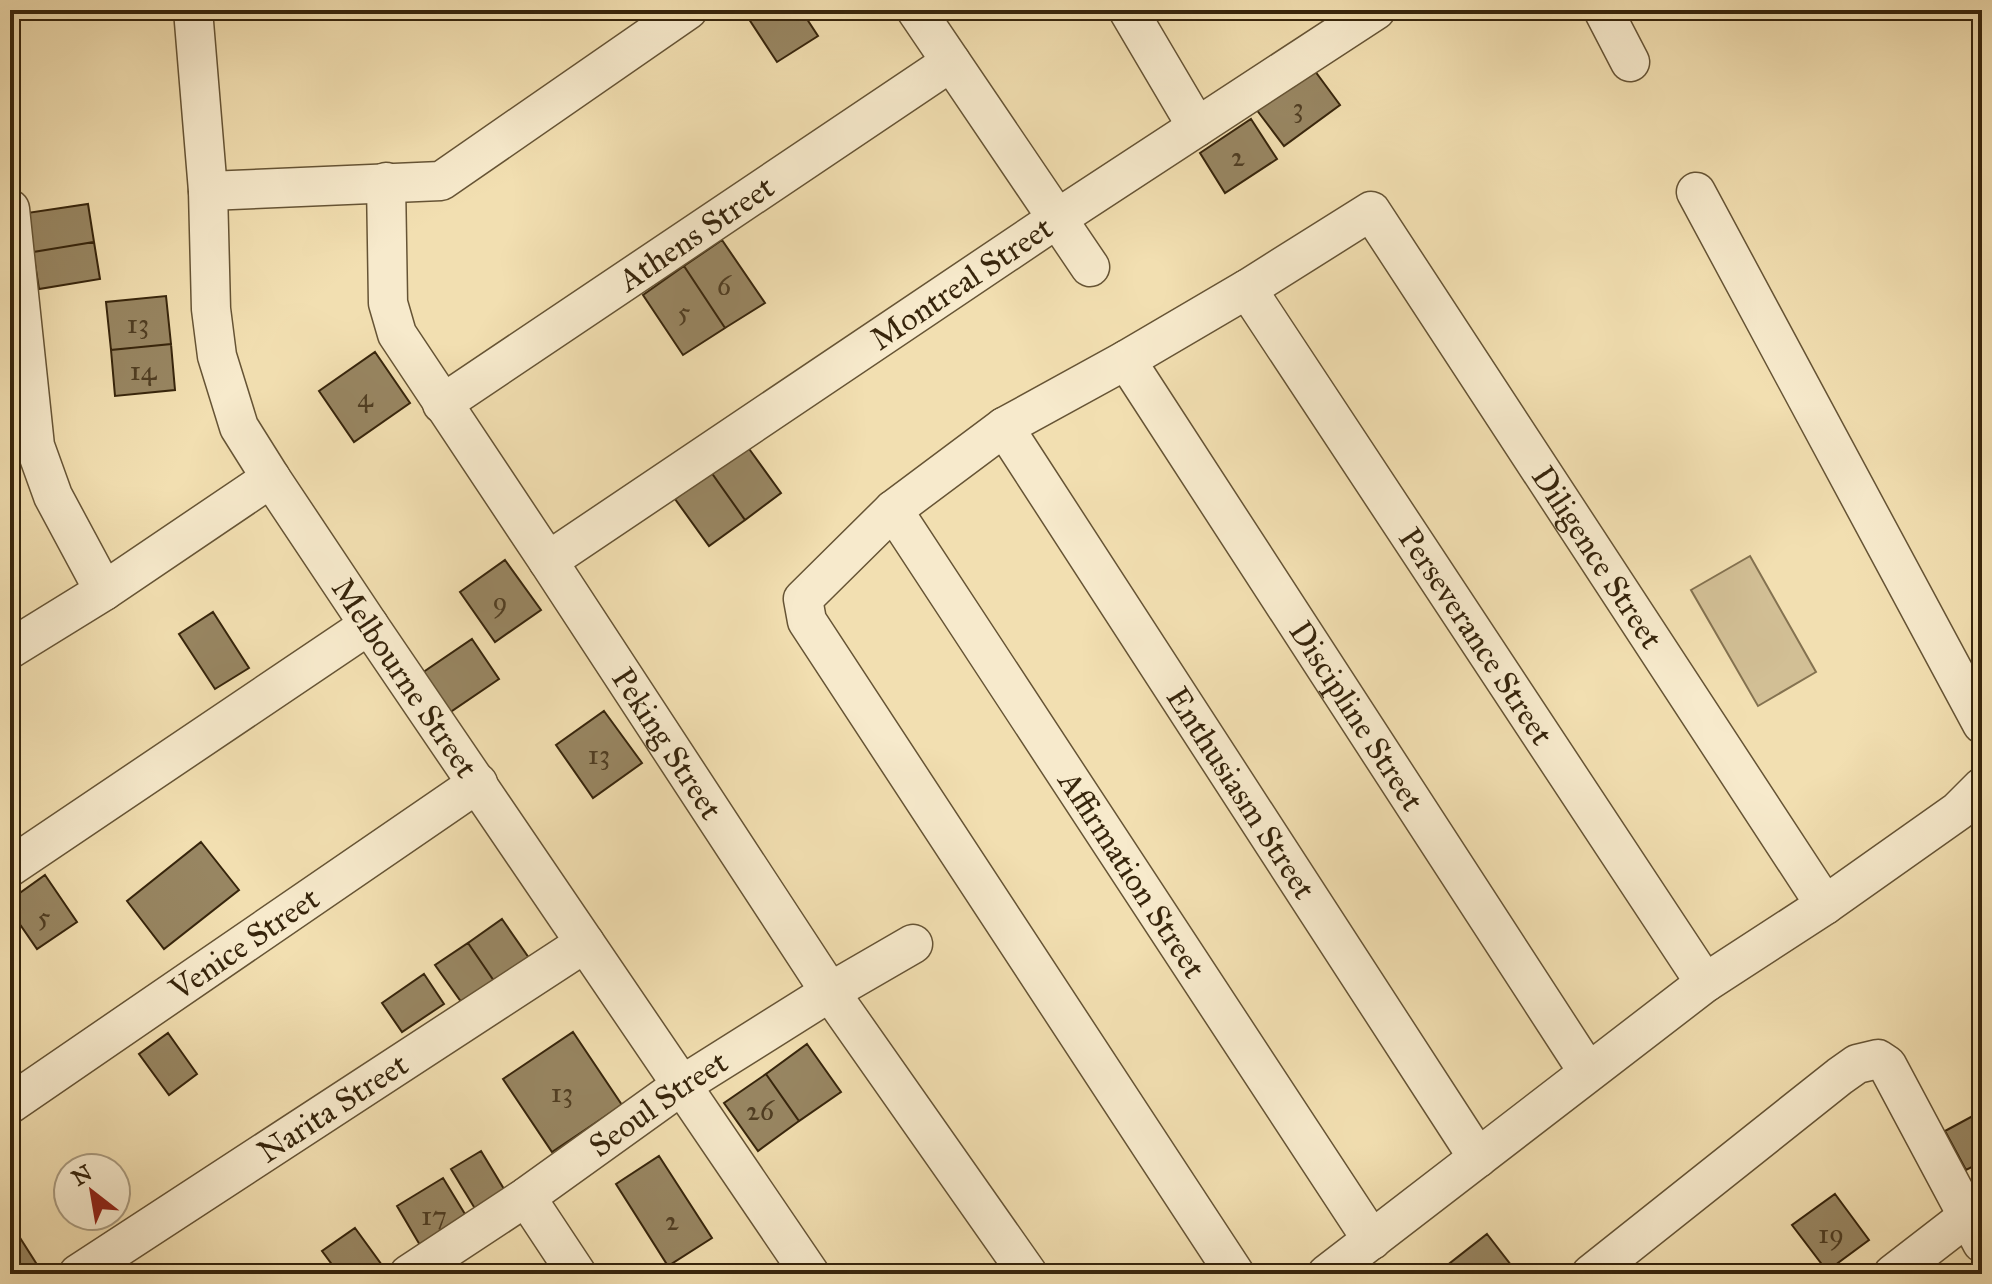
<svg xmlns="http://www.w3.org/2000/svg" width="1992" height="1284" viewBox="0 0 1992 1284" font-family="'IM FELL Great Primer',serif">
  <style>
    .green { fill: #d2bf95; stroke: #847250; stroke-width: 2 }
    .building { fill: #988662; stroke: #37250c; stroke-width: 2 }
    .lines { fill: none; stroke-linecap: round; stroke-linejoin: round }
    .minor-casing { stroke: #665435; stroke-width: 41 }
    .minor { stroke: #f7eacc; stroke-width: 38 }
    .labels { text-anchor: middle; stroke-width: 6; stroke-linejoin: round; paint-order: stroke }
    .number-label { font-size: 28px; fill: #4f3d22 }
    .street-label { font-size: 32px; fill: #37250c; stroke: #f7eacc }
  </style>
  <rect width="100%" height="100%" fill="#f2dfb1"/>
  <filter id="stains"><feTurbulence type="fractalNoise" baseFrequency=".0025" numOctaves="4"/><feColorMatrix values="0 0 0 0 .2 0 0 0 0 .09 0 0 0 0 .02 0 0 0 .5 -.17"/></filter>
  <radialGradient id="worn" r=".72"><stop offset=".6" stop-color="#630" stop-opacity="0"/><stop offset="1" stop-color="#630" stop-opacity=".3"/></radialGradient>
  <!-- green -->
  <path class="green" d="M 1750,556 L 1816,672 L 1758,706 L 1691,590 Z"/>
  <!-- building -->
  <path class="building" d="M 743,10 L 801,10 L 818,36 L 777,62 Z
    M 1312,67 L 1340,105 L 1284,146 L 1256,109 Z
    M 1251,119 L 1277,159 L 1225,193 L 1200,153 Z
    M 88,204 L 94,242 L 33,252 L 27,213 Z
    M 722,240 L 765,303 L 725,328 L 684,266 Z
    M 94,242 L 100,279 L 39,289 L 33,252 Z
    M 684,266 L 725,328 L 683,355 L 643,295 Z
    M 166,296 L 171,344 L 111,350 L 106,302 Z
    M 171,344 L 175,390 L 115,396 L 111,350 Z
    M 375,352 L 410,403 L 354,442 L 319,391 Z
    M 747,446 L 781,493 L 745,520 L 711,472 Z
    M 711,472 L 745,520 L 709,546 L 675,499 Z
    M 505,560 L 541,610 L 495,642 L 460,592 Z
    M 213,612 L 249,668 L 215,689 L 179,634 Z
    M 472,639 L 499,679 L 446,715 L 419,675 Z
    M 604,711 L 642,763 L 593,798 L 556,745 Z
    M 201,842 L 239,890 L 164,949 L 127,901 Z
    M 45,875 L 77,922 L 37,949 L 10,910 L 10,900 Z
    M 502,919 L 529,958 L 494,981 L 468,943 Z
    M 468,943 L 494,981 L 462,1003 L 435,965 Z
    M 424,974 L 444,1004 L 402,1032 L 382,1003 Z
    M 573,1032 L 622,1105 L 552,1152 L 503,1079 Z
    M 168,1033 L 197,1074 L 169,1095 L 139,1054 Z
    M 807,1044 L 841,1092 L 799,1121 L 766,1074 Z
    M 766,1074 L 799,1121 L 758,1151 L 724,1103 Z
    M 1982,1111 L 1982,1162 L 1966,1170 L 1945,1131 Z
    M 481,1151 L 507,1194 L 477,1212 L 451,1169 Z
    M 659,1156 L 712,1238 L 668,1266 L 616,1184 Z
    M 443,1178 L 471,1224 L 424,1252 L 397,1206 Z
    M 1835,1194 L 1869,1240 L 1827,1271 L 1792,1225 Z
    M 10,1222 L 43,1274 L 10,1274 Z
    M 355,1228 L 387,1272 L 384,1274 L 339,1274 L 322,1251 Z
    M 1487,1234 L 1518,1274 L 1451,1274 L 1445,1267 Z"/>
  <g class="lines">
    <!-- minor casing -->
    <g class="minor-casing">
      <g id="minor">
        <path id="s1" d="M 193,10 L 208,191 L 211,309 L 217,356 L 239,427 L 271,478 L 369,625 L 810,1274"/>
        <path d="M 916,10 L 1090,267"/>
        <path d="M 1128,10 L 1197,127"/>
        <path d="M 1603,10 L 1630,62"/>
        <path id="s2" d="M 386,182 L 388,303 L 397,334 L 548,561 L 830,992 L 1028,1274"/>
        <path d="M 208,191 L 441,181 L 688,10"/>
        <path d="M 1696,192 L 1982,724"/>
        <path d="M 10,209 L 35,446 L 53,496 L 104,591"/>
        <path id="s3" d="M 1247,289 L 1705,983"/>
        <path id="s4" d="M 1126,360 L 1588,1072"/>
        <path id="s5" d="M 442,404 L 951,62"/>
        <path id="s6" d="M 1004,427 L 1478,1158"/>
        <path id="s7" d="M 893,510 L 1372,1240"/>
        <path id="s8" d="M 548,561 L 1058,218 L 1376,10"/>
        <path d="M 10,649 L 104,591 L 271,478"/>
        <path d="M 10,867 L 369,625"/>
        <path id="s9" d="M 10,1104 L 478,783"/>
        <path d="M 526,1197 L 577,1274"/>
        <path id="s10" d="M 78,1274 L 585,943"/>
        <path id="s11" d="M 409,1274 L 526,1197 L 682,1085 L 830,992 L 913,944"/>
        <path id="s12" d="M 1235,1274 L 807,621 L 803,599 L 893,510 L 1004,427 L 1126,360 L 1247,289 L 1371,211 L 1825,905"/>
        <path d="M 1327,1274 L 1705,983 L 1825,905 L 1958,811 L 1982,787"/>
        <path d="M 1591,1274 L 1840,1076 L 1857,1064 L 1878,1059 L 1887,1065 L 1982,1243"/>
        <path d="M 1893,1274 L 1968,1216"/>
      </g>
    </g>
    <!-- minor -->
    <use href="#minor" class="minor"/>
  </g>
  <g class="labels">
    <!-- number labels -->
    <g class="number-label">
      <text x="1298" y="117">3</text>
      <text x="1238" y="166">2</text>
      <text x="724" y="295">6</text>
      <text x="684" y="321">5</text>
      <text x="138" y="333">13</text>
      <text x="143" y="380">14</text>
      <text x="365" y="407">4</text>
      <text x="500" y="611">9</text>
      <text x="599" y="764">13</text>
      <text x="44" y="926">5</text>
      <text x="562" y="1102">13</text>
      <text x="760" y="1120">26</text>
      <text x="434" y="1225">17</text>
      <text x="672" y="1230">2</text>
      <text x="1831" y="1243">19</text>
    </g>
    <!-- street labels -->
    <g class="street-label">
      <text dy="11" stroke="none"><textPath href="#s5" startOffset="306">Athens Street</textPath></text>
      <text dy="11" stroke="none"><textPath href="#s8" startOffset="498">Montreal Street</textPath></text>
      <text dy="11" stroke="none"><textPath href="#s12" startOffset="1908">Diligence Street</textPath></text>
      <text dy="11" stroke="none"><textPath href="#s3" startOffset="416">Perseverance Street</textPath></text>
      <text dy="11" stroke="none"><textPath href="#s1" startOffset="722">Melbourne Street</textPath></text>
      <text dy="11" stroke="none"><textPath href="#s4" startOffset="424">Discipline Street</textPath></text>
      <text dy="11" stroke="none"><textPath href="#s2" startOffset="644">Peking Street</textPath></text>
      <text dy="11" stroke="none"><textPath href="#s6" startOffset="436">Enthusiasm Street</textPath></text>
      <text dy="11" stroke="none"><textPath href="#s7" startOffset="436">Affirmation Street</textPath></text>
      <text dy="11" stroke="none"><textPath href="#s9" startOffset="284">Venice Street</textPath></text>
      <text dy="11" stroke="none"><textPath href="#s11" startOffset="302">Seoul Street</textPath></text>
      <text dy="11" stroke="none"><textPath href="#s10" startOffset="304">Narita Street</textPath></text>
    </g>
  </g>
  <!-- margin -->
  <rect width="1992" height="1284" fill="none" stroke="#f2dfb1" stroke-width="40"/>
  <rect x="12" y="12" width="1968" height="1260" fill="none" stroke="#37250c" stroke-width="4"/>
  <rect x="20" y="20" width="1952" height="1244" fill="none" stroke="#37250c" stroke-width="2"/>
  <!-- north arrow -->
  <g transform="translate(92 1192) rotate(329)"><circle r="38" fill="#f7eacc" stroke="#aa9b7f" stroke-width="2"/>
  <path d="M0-6L14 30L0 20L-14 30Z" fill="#8f2418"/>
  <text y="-12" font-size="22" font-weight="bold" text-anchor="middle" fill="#37250c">N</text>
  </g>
  <rect width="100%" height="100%" filter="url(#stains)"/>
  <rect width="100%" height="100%" fill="url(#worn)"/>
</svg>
